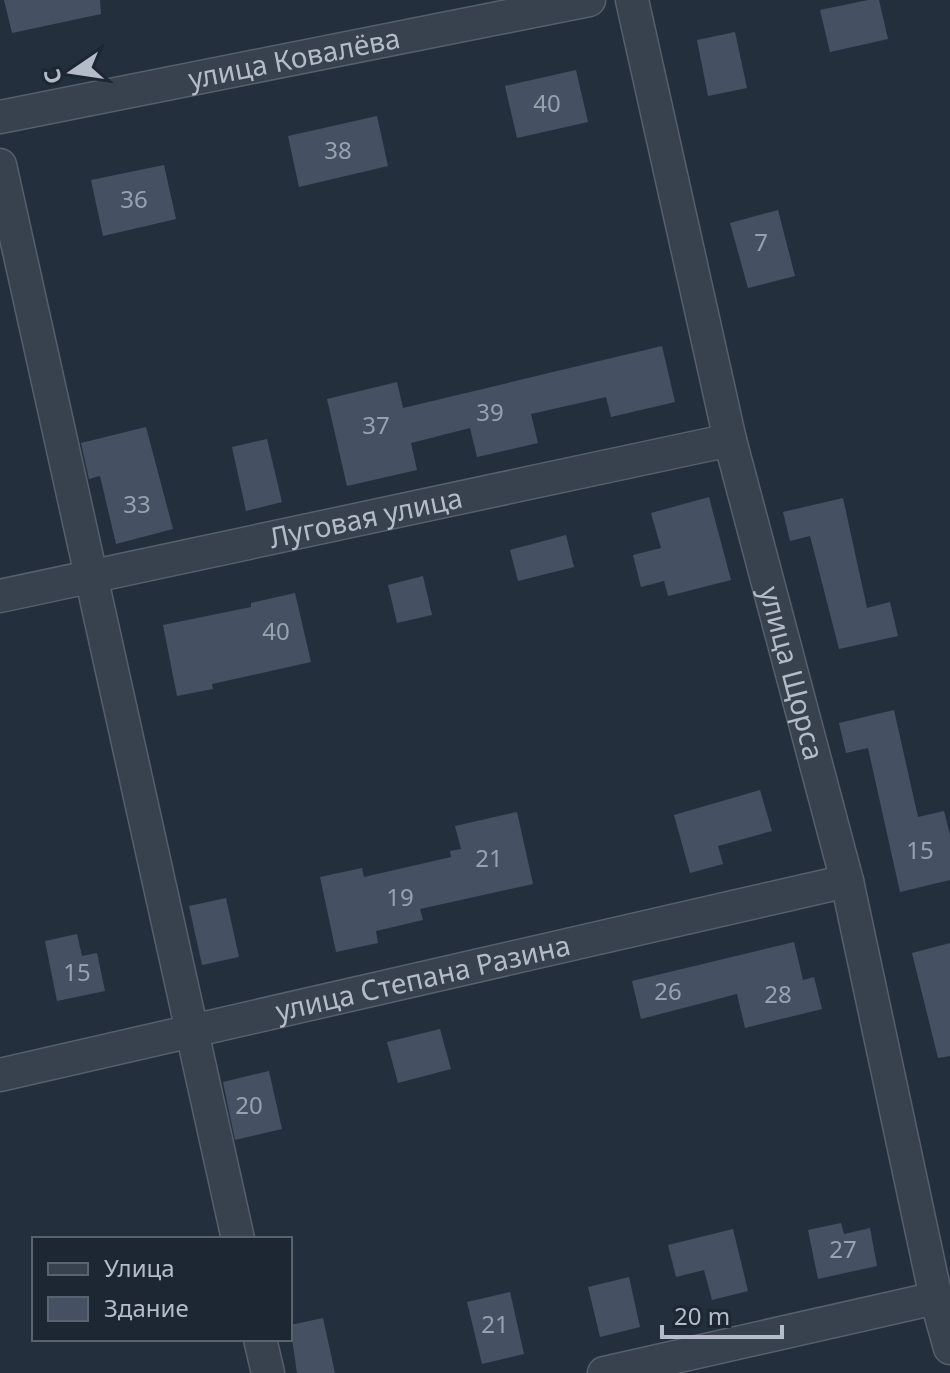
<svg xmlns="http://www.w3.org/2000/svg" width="950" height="1373" viewBox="0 0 950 1373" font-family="'Noto Sans',sans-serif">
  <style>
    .building { fill: #455162 }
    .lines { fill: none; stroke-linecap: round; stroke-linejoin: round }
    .street-casing { stroke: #565f6c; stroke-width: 35 }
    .street { stroke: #38414e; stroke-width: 32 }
    .labels { text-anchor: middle; stroke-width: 7; stroke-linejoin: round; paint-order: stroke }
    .number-label { font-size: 24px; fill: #98a1af }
    .street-label { font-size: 28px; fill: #b4bcc9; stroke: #1d2633 }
  </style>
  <rect width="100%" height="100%" fill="#242f3e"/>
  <!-- building -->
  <path class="building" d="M 4,0 L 100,0 L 101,14 L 12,33 Z
    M 868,0 L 879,0 L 888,39 L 830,52 L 820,10 Z
    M 735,32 L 747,88 L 708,96 L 697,40 Z
    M 576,70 L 588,122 L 517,138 L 505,86 Z
    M 377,116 L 388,166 L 299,187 L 288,136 Z
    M 164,165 L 176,219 L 103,236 L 91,180 Z
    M 778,210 L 795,276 L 748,288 L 730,223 Z
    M 662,346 L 675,402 L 611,417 L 606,397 L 531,414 L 538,443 L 477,457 L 470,428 L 411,443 L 417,470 L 347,486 L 327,399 L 397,382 L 403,408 Z
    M 146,427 L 173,529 L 116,544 L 100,476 L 89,479 L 81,443 Z
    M 267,439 L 282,502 L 246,511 L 232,447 Z
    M 709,497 L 731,580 L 668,596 L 664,581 L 641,587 L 633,555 L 661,548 L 651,513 Z
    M 843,498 L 867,608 L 890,602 L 898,636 L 839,649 L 810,536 L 790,541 L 783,512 Z
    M 566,535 L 574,567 L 518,581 L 510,550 Z
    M 423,576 L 432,615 L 397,623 L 388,585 Z
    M 295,593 L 311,662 L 212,684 L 213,689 L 177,696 L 163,625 L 251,607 L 251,603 Z
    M 894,710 L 918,817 L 944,811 L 950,835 L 950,880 L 900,892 L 868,748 L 846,753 L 839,723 Z
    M 760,790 L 772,831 L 718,846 L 723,864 L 690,873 L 674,815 Z
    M 517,812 L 533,884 L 420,909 L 423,920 L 376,931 L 378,943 L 336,952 L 320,877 L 362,868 L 364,877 L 451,857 L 450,851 L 461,849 L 455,826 Z
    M 226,898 L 239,957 L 202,965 L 189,906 Z
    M 77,934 L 82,956 L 97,953 L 105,991 L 57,1001 L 45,941 Z
    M 794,942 L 803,980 L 814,977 L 822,1009 L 745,1028 L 737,994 L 641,1019 L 632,981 Z
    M 950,943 L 950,1056 L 938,1058 L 912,953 Z
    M 440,1029 L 451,1069 L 398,1083 L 387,1042 Z
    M 269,1071 L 282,1129 L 235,1140 L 223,1082 Z
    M 841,1223 L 844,1234 L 870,1228 L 877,1266 L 818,1279 L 808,1230 Z
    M 733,1229 L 748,1291 L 712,1300 L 704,1270 L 676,1277 L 668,1245 Z
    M 629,1277 L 640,1327 L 600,1337 L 588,1287 Z
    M 510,1292 L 524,1354 L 482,1364 L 467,1302 Z
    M 323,1318 L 335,1373 L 297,1373 L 290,1325 Z"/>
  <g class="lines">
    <!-- street casing -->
    <g class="street-casing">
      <g id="street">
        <path id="s1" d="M 632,0 L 730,440 L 847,881 L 936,1298 L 950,1348"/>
        <path id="s2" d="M 0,117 L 589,0"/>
        <path d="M 0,165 L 238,1239"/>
        <path id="s3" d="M 0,596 L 730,440"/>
        <path id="s4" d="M 0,1075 L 847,881"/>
        <path d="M 260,1339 L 268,1373"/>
        <path d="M 604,1373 L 936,1298"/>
      </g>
    </g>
    <!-- street -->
    <use href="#street" class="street"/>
  </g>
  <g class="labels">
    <!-- number labels -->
    <g class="number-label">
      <text x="547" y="112">40</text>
      <text x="338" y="159">38</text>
      <text x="134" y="208">36</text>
      <text x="761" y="251">7</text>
      <text x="490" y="421">39</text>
      <text x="376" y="434">37</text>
      <text x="137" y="513">33</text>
      <text x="276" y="640">40</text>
      <text x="920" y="859">15</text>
      <text x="489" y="867">21</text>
      <text x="400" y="906">19</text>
      <text x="77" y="981">15</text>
      <text x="668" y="1000">26</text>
      <text x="778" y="1003">28</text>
      <text x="249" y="1114">20</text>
      <text x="843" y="1258">27</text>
      <text x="495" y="1333">21</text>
    </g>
    <!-- street labels -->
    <g class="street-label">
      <text dy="10" stroke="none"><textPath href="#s2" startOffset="300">улица Ковалёва</textPath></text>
      <text dy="10" stroke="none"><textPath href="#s3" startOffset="374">Луговая улица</textPath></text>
      <text dy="10" stroke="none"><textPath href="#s1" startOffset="692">улица Щорса</textPath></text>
      <text dy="10" stroke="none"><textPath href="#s4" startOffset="434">улица Степана Разина</textPath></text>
    </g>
  </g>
  <!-- legend -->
  <rect x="32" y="1237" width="260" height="104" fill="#1d2633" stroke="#59626f" stroke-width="2"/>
  <rect x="48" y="1263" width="40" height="12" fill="#38414e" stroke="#59626f" stroke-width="2"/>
  <text x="104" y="1277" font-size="24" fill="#b4bcc9">Улица</text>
  <rect x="48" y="1297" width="40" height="24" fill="#455162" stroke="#59626f" stroke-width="2"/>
  <text x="104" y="1317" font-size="24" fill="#b4bcc9">Здание</text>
  <!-- north arrow -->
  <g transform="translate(72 72) rotate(257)" stroke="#1d2633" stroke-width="6" paint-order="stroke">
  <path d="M0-6L14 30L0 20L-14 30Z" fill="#b4bcc9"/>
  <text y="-12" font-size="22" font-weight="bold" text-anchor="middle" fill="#b4bcc9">С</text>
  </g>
  <!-- scale -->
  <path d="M662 1325v12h120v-12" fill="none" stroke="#b4bcc9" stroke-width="4"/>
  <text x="674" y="1325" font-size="24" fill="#b4bcc9" stroke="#1d2633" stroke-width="6" paint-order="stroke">20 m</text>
</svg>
